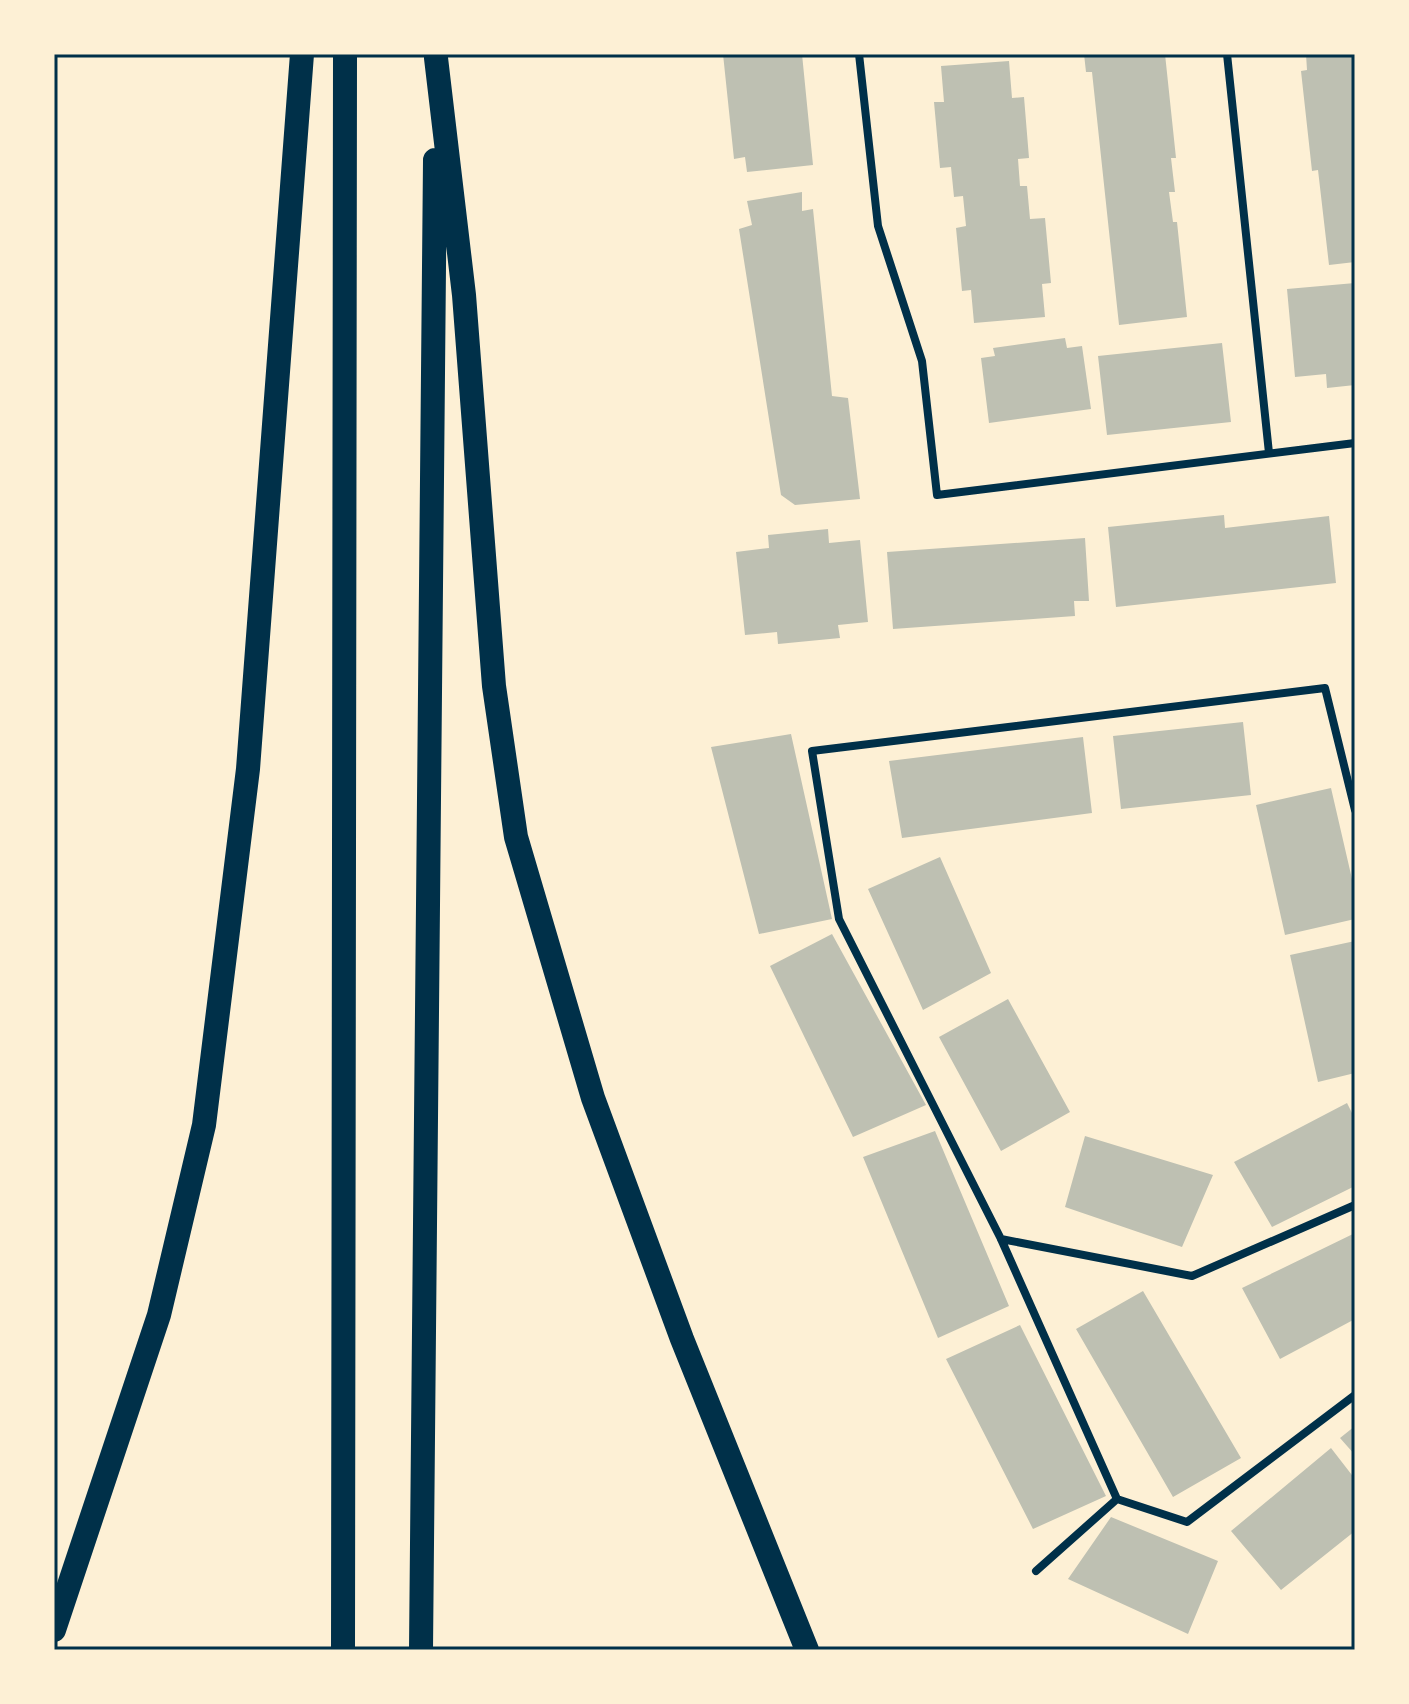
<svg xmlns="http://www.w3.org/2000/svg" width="1409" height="1704" viewBox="0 0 1409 1704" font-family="'Golos Text',sans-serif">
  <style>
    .building { fill: #bec0b2 }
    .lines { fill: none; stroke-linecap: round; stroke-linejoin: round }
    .minor { stroke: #003049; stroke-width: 8 }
    .motorway { stroke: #003049; stroke-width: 24 }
    .neatline { fill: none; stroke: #003049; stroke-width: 3 }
  </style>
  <rect width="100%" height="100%" fill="#fdf0d5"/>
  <!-- building -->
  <path class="building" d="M 723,54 L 802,54 L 813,165 L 747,172 L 745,157 L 734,159 Z
    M 1084,54 L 1165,54 L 1176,158 L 1171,158 L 1175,192 L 1169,192 L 1173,222 L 1177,222 L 1187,317 L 1119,325 L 1092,72 L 1086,72 Z
    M 1306,54 L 1355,54 L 1355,262 L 1329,265 L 1318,170 L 1312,171 L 1301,71 L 1307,70 Z
    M 1009,61 L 1012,98 L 1024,97 L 1029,158 L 1018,159 L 1020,186 L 1027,186 L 1030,219 L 1045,218 L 1051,283 L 1042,284 L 1045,317 L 974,323 L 971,290 L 962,291 L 956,228 L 966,226 L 963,196 L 954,197 L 951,167 L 940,168 L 934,102 L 944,102 L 941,66 Z
    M 802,192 L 802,211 L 813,209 L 832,396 L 848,398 L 860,499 L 795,505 L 781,495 L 739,229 L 752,225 L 747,201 Z
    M 1355,283 L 1355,385 L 1327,388 L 1326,374 L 1295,377 L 1287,289 Z
    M 1065,338 L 1067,348 L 1082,346 L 1091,409 L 989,423 L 981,358 L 995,356 L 993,348 Z
    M 1222,343 L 1231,422 L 1107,435 L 1098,356 Z
    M 1224,515 L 1225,528 L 1329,516 L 1336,583 L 1116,607 L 1108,527 Z
    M 828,529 L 829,543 L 860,540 L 868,622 L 838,625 L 840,638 L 778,644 L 777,632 L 745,635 L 736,552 L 769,548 L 768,535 Z
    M 1085,538 L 1089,601 L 1074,601 L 1075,616 L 893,629 L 887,552 Z
    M 1243,722 L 1251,795 L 1121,809 L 1113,736 Z
    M 791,734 L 832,919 L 759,934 L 711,747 Z
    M 1083,737 L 1092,813 L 902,838 L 889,761 Z
    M 1331,788 L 1355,892 L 1355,919 L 1285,935 L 1256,805 Z
    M 940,857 L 991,973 L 923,1010 L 868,889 Z
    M 832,934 L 926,1105 L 853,1137 L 770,966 Z
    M 1355,941 L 1355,1073 L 1318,1082 L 1290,955 Z
    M 1008,999 L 1070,1112 L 1001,1151 L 939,1037 Z
    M 1347,1103 L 1355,1119 L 1355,1186 L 1272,1227 L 1234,1162 Z
    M 935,1131 L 1009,1306 L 938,1338 L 863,1157 Z
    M 1085,1136 L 1213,1175 L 1182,1247 L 1065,1207 Z
    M 1355,1233 L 1355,1319 L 1280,1359 L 1242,1288 Z
    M 1143,1291 L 1241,1458 L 1173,1497 L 1076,1329 Z
    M 1020,1325 L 1106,1496 L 1033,1529 L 946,1359 Z
    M 1355,1426 L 1355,1455 L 1340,1438 Z
    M 1331,1448 L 1355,1479 L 1355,1531 L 1281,1590 L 1231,1531 Z
    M 1111,1517 L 1218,1561 L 1188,1634 L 1068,1579 Z"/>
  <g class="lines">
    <!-- minor -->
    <path class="minor" d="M 859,54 L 878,226 L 922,361 L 937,495 L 1355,443
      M 1227,54 L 1269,453
      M 1355,810 L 1325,688 L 812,751 L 839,919 L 1001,1239 L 1117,1499 L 1187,1522 L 1355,1395
      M 1001,1239 L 1192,1276 L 1355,1205
      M 1036,1571 L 1117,1499"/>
    <!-- motorway -->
    <path class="motorway" d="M 436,58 L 464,295 L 494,686 L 516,837 L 593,1098 L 682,1339 L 807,1650
      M 54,1630 L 159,1315 L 204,1125 L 248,769 L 302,54
      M 343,1650 L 345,54
      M 421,1650 L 435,160"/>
  </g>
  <!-- border -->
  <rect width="1409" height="1704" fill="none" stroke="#fdf0d5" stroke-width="112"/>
  <rect x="56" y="56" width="1297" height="1592" class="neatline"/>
</svg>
